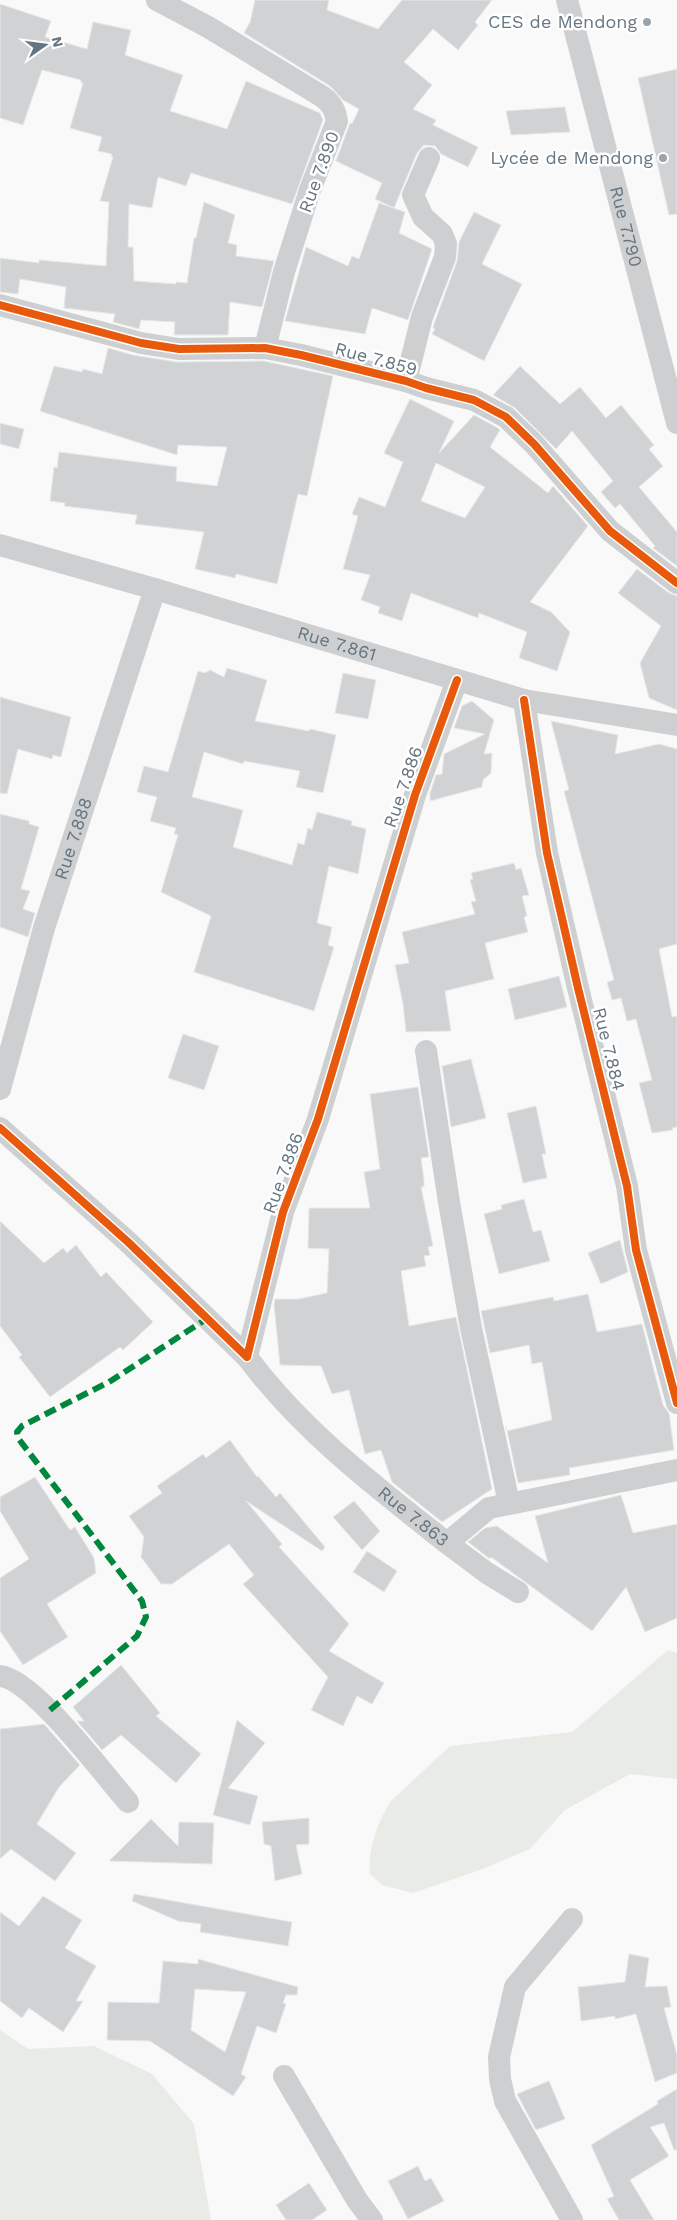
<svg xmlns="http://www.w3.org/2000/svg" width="677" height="2220" viewBox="0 0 677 2220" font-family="'Work Sans',sans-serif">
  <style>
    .green { fill: #e8ebe6 }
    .building { fill: #d0d2d3; stroke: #e8e8e8; fill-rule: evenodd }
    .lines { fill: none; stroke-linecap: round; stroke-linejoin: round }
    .minor { stroke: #cecfd0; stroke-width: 22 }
    .quiet { stroke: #00873e; stroke-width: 6; stroke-dasharray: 12 6; stroke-linecap: butt }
    .cycleway-casing { stroke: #fff; stroke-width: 11 }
    .cycleway { stroke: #e8590c; stroke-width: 8 }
    .poi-dot { fill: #99a4ac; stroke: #fff; stroke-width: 2 }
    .labels { text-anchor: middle; stroke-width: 5; stroke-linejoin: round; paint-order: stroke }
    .poi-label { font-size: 18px; fill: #657683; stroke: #fff; text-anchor: end }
    .street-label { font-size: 18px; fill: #657683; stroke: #fff }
  </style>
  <rect width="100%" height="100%" fill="#f9f9f9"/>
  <!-- green -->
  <path class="green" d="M 668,1650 L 677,1653 L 677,1779 L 630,1774 L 565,1810 L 530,1849 L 480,1870 L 413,1893 L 382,1885 L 370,1874 C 367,1851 378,1822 390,1802 L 450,1746 L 572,1732 Z
    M 0,2030 L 28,2049 L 94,2046 L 152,2074 L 194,2124 L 211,2220 L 0,2220 Z"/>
  <!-- building -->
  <path class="building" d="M 255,0 L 329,0 L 327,10 L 378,29 L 402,0 L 492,0 L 475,22 L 478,25 L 458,50 L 433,29 L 404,62 L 432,85 L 413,109 L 436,120 L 433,125 L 478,147 L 468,167 L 441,154 L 435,146 L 424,145 L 417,153 L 394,208 L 375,199 L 382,183 L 336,161 L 350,123 L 352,124 L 359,109 L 343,100 L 330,86 L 244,33 L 250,22 Z
    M 0,4 L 51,21 L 45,37 L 87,49 L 93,22 L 131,30 L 125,55 L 183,75 L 170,111 L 227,129 L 246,81 L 320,113 L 323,120 L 292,204 L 191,173 L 186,186 L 158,177 L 152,208 L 129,204 L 128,247 L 133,247 L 134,281 L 176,284 L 176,282 L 187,283 L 194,238 L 196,238 L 204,202 L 235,215 L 228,243 L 237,245 L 236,256 L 274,261 L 262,307 L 230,302 L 228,335 L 174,335 L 175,322 L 141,320 L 139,329 L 113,322 L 115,314 L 64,308 L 66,287 L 20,279 L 18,294 L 0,292 L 0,258 L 39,263 L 39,260 L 106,266 L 109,202 L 100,201 L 113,157 L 111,156 L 112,154 L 98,151 L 102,137 L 70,128 L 83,83 L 81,83 L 81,80 L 42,70 L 23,125 L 0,118 Z
    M 677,69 L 677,214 L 669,215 L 638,78 Z
    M 565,107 L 570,132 L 511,135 L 506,111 Z
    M 379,203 L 405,212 L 399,233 L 432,249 L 408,320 L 372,308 L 365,334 L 285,321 L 306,247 L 348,266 L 352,256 L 359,259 Z
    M 474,212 L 501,225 L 482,264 L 522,284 L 484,361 L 432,334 L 435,329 L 433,328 L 435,321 L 457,261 L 459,242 Z
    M 108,348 L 133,355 L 177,362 L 264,361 L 333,376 L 307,496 L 298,494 L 277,584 L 236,574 L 235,578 L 195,569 L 204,532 L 135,524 L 137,515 L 64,506 L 65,503 L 50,501 L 54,467 L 57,468 L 59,452 L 177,467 L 176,481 L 217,486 L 227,447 L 178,445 L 177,455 L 40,411 L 54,366 L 82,372 L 83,369 L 102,374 Z
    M 520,366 L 560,404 L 580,387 L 606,418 L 621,405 L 654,445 L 649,449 L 663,466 L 639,487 L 677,532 L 677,566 L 653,548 L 655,546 L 620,504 L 615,508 L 601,492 L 613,481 L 572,431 L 556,449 L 515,408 L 493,395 Z
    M 410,399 L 454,421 L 439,453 L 474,415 L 498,428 L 500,430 L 490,447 L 548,493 L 553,486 L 588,526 L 530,602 L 551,612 L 570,632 L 557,671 L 519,658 L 527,632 L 479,613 L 478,618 L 411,593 L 402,621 L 378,613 L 380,607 L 361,600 L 370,575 L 343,569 L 358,516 L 352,514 L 359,497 L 385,507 L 403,462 L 384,453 ZM 436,463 L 485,487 L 465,518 L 421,501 Z
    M 0,423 L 24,429 L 19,449 L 0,444 Z
    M 637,569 L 669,593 L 677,596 L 677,710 L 649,698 L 640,663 L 661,626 L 618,593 Z
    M 227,668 L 267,680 L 255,721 L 309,731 L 310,729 L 336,735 L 323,793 L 296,787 L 300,771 L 244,761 L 243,764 L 204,752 L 192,797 L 243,810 L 233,847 L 292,865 L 298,843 L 304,845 L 308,828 L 312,830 L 317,812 L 352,821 L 351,825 L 366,829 L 358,874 L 329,866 L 317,923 L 332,927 L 328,945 L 334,947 L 314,1011 L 194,972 L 211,916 L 161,892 L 178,835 L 174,834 L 176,828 L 150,821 L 157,797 L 137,792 L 144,766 L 168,772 L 198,671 L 205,673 L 210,670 L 224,677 Z
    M 343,673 L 376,680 L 368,719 L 335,713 Z
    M 0,697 L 71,717 L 61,757 L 53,755 L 52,759 L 18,749 L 7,794 L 0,793 Z
    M 472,701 L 494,720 L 484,754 L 492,753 L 491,773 L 483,780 L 482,787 L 430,801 L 430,793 L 436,775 L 442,774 L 444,754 L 485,734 L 454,728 L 462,706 Z
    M 551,721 L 618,735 L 615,754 L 659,744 L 677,749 L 677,944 L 659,949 L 672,1017 L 677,1016 L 677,1127 L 672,1128 L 673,1130 L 652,1133 L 639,1083 L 652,1080 L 636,1019 L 627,1021 L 621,998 L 612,1000 L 607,982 L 614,980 L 564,791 L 569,790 Z
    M 0,814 L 29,821 L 29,824 L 39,827 L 21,889 L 30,891 L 23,909 L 35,913 L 28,937 L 0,927 Z
    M 514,863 L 516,870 L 521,868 L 529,895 L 522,896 L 527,916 L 524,917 L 528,932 L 485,943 L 494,979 L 445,991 L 451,1031 L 406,1032 L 403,1004 L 395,965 L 409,963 L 402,932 L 475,914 L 471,902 L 476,901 L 470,880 L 473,879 L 471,873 Z
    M 559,976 L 567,1007 L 515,1020 L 508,989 Z
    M 183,1034 L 219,1046 L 204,1090 L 168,1078 Z
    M 471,1059 L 486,1118 L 451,1127 L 442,1066 Z
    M 418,1087 L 429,1157 L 421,1158 L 424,1180 L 424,1187 L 421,1187 L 433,1246 L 428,1247 L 430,1255 L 424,1256 L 426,1266 L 401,1271 L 409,1326 L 456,1317 L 492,1489 L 442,1522 L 392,1482 L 381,1450 L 365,1454 L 349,1390 L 332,1394 L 321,1366 L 280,1365 L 274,1305 L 275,1299 L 298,1299 L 327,1293 L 329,1249 L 308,1248 L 309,1208 L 370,1208 L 364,1172 L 380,1169 L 370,1094 Z
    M 536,1106 L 546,1154 L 542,1154 L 547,1178 L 523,1183 L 507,1113 Z
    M 524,1199 L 533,1232 L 541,1230 L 550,1261 L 499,1274 L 484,1214 L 502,1209 L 501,1205 Z
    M 0,1221 L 44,1263 L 63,1248 L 67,1253 L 76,1245 L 101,1277 L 106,1272 L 153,1322 L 123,1350 L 120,1347 L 50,1397 L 19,1357 L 22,1355 L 0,1326 Z
    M 620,1240 L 628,1272 L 601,1284 L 588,1253 Z
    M 588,1294 L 597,1332 L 642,1324 L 663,1405 L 669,1413 L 674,1450 L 569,1468 L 570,1475 L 518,1483 L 506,1426 L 507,1431 L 552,1420 L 542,1362 L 532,1364 L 529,1345 L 490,1353 L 481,1311 L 553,1297 L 554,1301 Z
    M 230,1440 L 257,1477 L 258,1476 L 276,1497 L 280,1493 L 325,1547 L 322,1551 L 246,1501 L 282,1544 L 279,1547 L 349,1624 L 329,1651 L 384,1683 L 372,1704 L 357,1696 L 343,1726 L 311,1710 L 328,1677 L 243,1584 L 254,1575 L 229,1544 L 172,1584 L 161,1584 L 141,1557 L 144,1537 L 129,1516 L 162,1493 L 157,1486 L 203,1454 L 206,1458 Z
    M 35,1477 L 70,1530 L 75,1527 L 94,1558 L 96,1573 L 47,1604 L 68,1637 L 23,1665 L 0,1631 L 0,1578 L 29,1559 L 0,1511 L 0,1497 Z
    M 621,1495 L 633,1533 L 677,1524 L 677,1618 L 645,1632 L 626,1587 L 592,1631 L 491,1557 L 490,1559 L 468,1542 L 485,1528 L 497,1526 L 548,1563 L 535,1516 Z
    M 354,1501 L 380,1531 L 362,1550 L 333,1517 Z
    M 367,1551 L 397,1571 L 384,1592 L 353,1572 Z
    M 121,1665 L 160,1713 L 156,1716 L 201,1754 L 176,1783 L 121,1735 L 102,1750 L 77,1721 L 84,1721 L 73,1707 Z
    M 237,1720 L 265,1743 L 228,1788 L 258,1796 L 250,1825 L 213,1815 Z
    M 44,1724 L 80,1765 L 59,1787 L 37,1824 L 76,1853 L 55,1881 L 11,1849 L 0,1859 L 0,1729 Z
    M 309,1818 L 309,1844 L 296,1845 L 302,1874 L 275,1881 L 271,1846 L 264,1844 L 262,1822 Z
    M 151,1819 L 178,1846 L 179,1822 L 214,1823 L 212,1864 L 109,1861 Z
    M 134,1894 L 292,1922 L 288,1946 L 200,1932 L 201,1924 L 178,1921 L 132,1901 Z
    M 43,1896 L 82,1920 L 65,1948 L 96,1966 L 76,2001 L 83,2001 L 63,2032 L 29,2008 L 22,2018 L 0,2001 L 0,1912 L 19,1926 Z
    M 629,1954 L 649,1958 L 645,1987 L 667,1986 L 671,2007 L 664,2008 L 677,2055 L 677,2073 L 655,2082 L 636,2014 L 615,2019 L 615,2016 L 581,2021 L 578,1987 L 625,1982 Z
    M 198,1959 L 298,1987 L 297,1995 L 286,1995 L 283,2003 L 286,2004 L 276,2033 L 257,2026 L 241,2074 L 246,2077 L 233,2096 L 150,2041 L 107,2040 L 108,2002 L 159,2003 L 163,1961 L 198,1964 ZM 195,1989 L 246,1992 L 225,2052 L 191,2030 Z
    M 549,2081 L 565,2119 L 536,2130 L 517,2094 Z
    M 677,2089 L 677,2150 L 674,2150 L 664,2123 L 650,2127 L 669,2156 L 630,2180 L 654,2220 L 619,2220 L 607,2199 L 614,2196 L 591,2145 L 658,2104 L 657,2101 Z
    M 418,2166 L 425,2181 L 431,2178 L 444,2201 L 408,2219 L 388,2181 Z
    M 309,2183 L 327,2210 L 312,2220 L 286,2220 L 276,2205 Z"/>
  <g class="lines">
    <!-- minor -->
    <g class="minor">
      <path d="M 157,0 L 208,27 L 323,97 C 332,104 335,110 337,121 L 310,190 L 284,272 L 265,348"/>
      <path id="s1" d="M 567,0 L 677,423"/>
      <path d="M 0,305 L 141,343 L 179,349 L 265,348 L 301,355 L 406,381 L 426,388 L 474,400 L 506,417 L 534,444 L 610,531 L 677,583"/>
      <path d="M 406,381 L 422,317 L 445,257 L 446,244 L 442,234 L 423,217 L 413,195 L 429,158"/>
      <path id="s2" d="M 0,545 L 155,589 L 524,700 L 677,725"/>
      <path d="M 524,700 L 547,853 L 578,988 L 627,1186 L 636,1250 L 677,1403"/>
      <path d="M 426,1051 L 449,1202 L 471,1328 L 509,1503"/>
      <path id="s3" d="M 0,1089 L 44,928 L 155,589"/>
      <path d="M 0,1128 L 128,1242 L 247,1357 L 283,1212 L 318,1119 L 415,795 L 457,680"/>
      <path id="s4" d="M 247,1357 C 302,1431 376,1487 447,1543 L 489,1508 L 677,1470"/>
      <path d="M 447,1543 L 487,1573 L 518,1592"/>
      <path d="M 0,1676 C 33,1679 104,1775 128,1802"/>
      <path d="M 572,1919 L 515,1987 L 499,2057 L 500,2079 L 505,2101 L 572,2220"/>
      <path d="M 284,2076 L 357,2200 L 372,2220"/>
    </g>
    <!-- quiet -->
    <path class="quiet" d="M 50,1710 L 137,1636 L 146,1617 L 142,1601 L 18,1438 L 17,1432 L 22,1426 L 109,1382 L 208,1318"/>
    <!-- cycleway casing -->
    <g class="cycleway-casing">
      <path id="cycleway" d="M 0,305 L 141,343 L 179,349 L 265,348 L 301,355 L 406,381 L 426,388 L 474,400 L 506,417 L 534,444 L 610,531 L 677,583
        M 524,700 L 547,853 L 578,988 L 627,1186 L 636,1250 L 677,1403
        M 0,1128 L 128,1242 L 247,1357 L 283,1212 L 318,1119 L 415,795 L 457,680"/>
    </g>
    <!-- cycleway -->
    <use href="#cycleway" class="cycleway"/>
  </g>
  <!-- markers -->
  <g class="poi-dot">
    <circle cx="647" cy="22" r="5"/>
    <circle cx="663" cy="158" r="5"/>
  </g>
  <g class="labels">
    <!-- poi labels -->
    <g class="poi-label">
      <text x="637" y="28">CES de Mendong</text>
      <text x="653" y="164">Lycée de Mendong</text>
    </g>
    <!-- street labels -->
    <g class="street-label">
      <text transform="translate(319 172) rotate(-70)" y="6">Rue 7.890</text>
      <text dy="6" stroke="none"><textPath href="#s1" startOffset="234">Rue 7.790</textPath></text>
      <text transform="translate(376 359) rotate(15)" y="6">Rue 7.859</text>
      <text dy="6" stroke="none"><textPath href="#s2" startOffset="351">Rue 7.861</textPath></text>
      <text transform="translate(403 787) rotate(-71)" y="6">Rue 7.886</text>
      <text dy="6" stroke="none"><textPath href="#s3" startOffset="261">Rue 7.888</textPath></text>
      <text transform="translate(609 1049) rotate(76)" y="6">Rue 7.884</text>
      <text transform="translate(283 1173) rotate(-70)" y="6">Rue 7.886</text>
      <text dy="6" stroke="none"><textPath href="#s4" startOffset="231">Rue 7.863</textPath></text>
    </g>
  </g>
  <!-- north arrow -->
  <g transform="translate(45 45) rotate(76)" stroke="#ffffff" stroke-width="4" paint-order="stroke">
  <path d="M0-4L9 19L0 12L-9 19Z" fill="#657683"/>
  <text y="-8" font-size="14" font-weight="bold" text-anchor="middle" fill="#657683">N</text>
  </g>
</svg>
